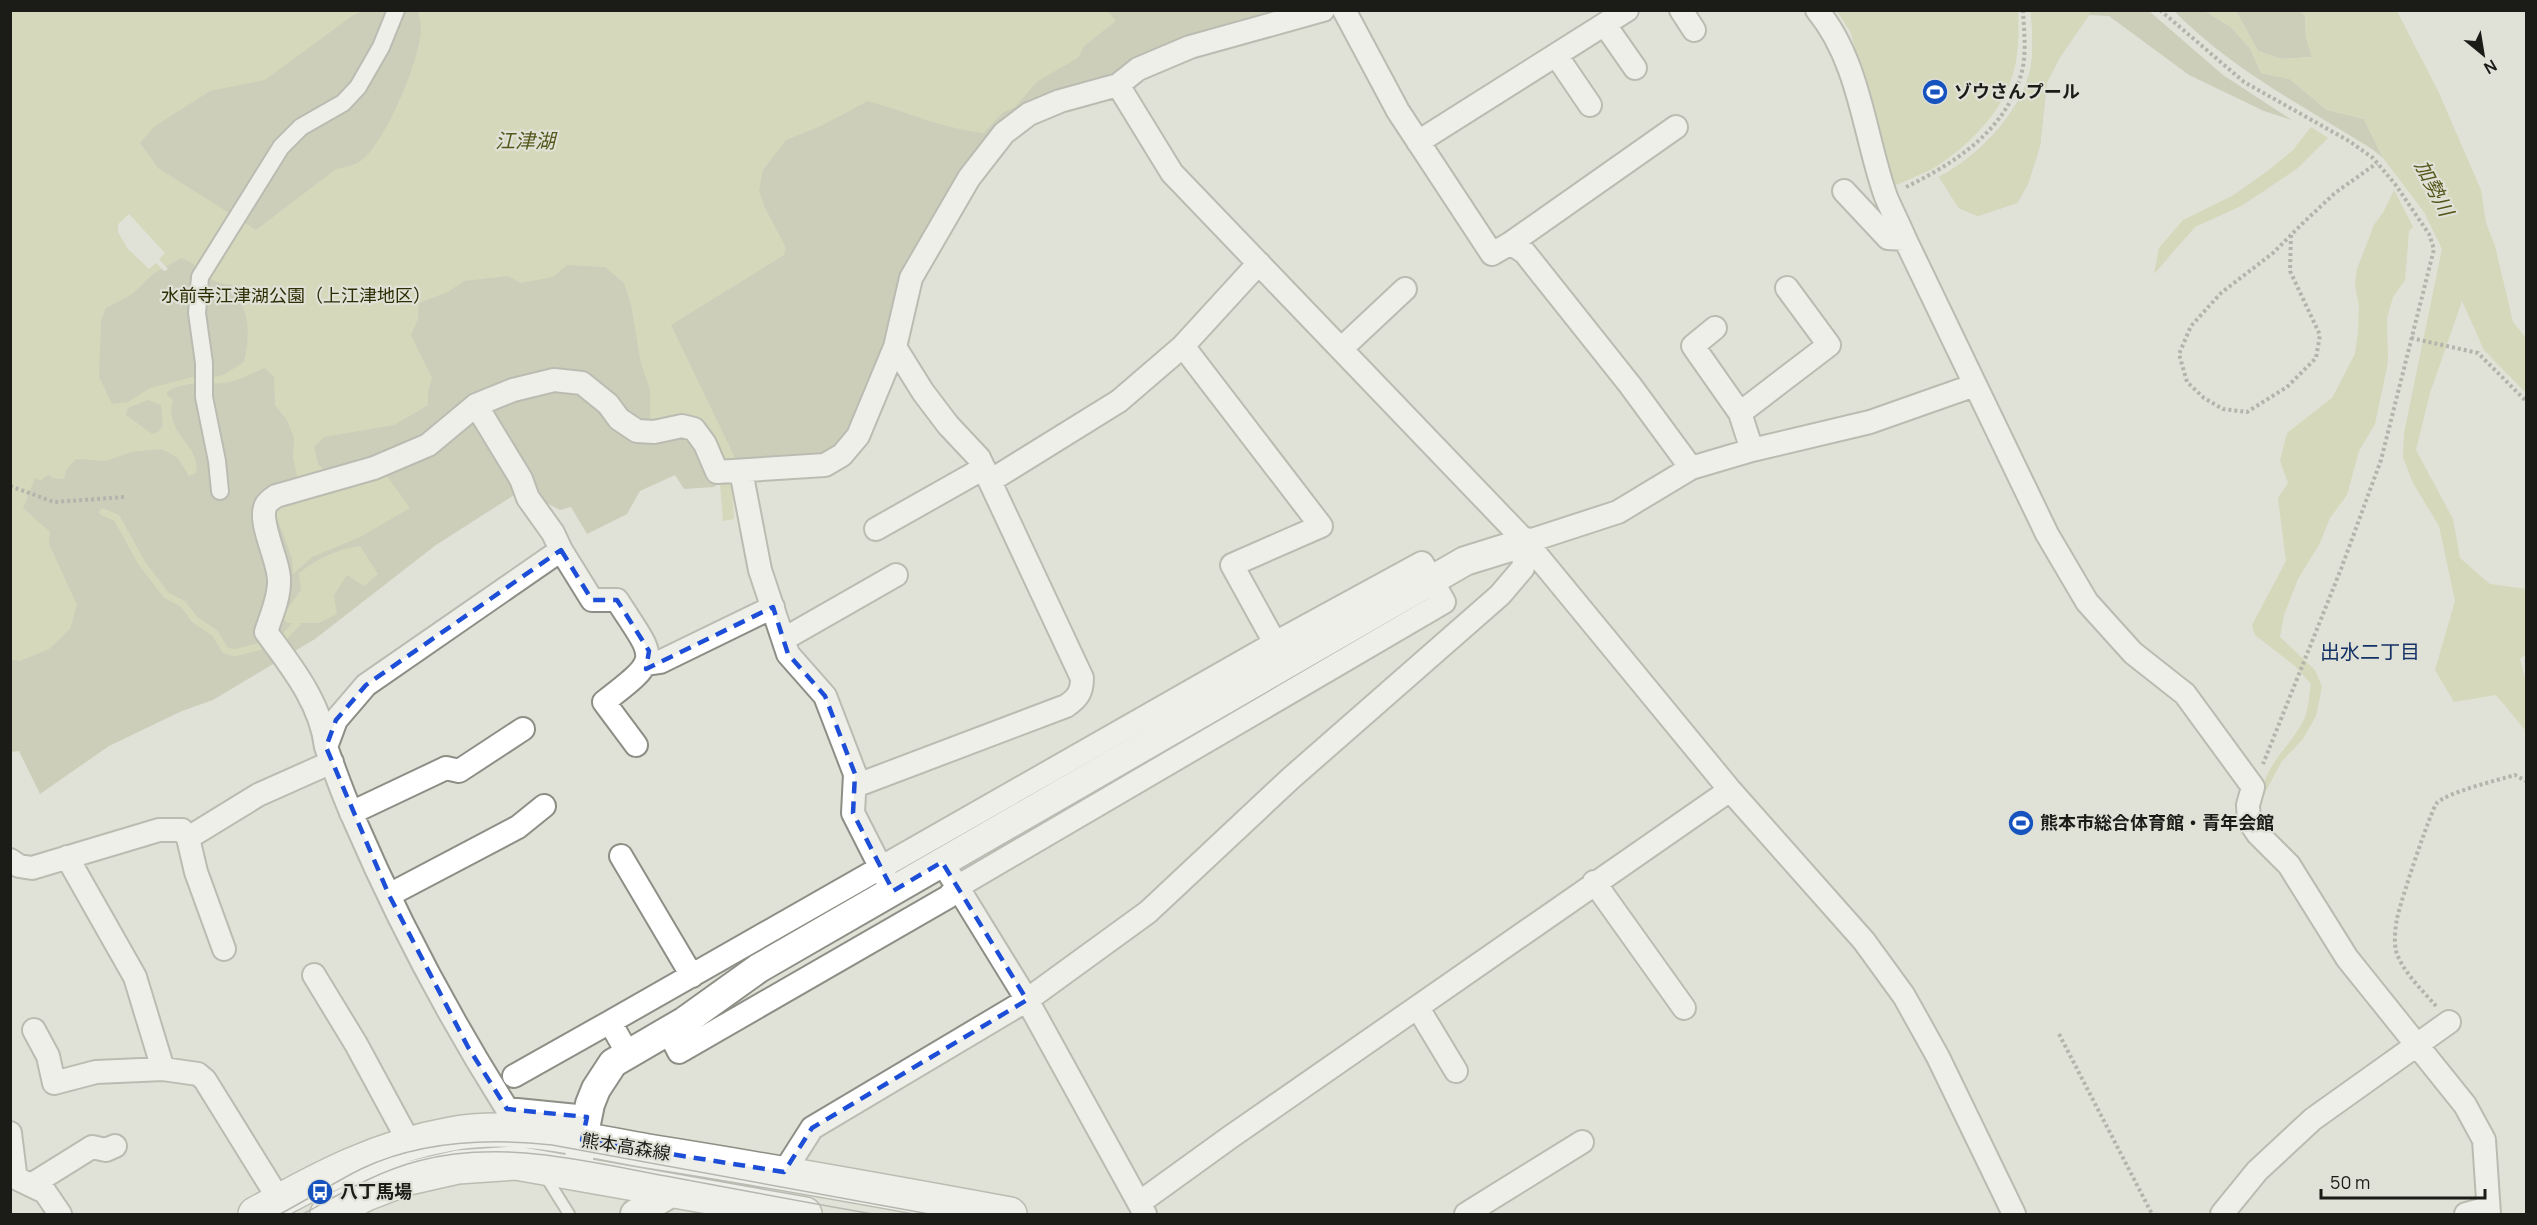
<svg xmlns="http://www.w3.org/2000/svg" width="2537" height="1225" viewBox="0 0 2537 1225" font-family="Manrope,'Noto Sans JP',sans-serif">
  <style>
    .green { fill: #b4b798 }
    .water { fill: #c8cc97; fill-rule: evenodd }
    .pier { fill: #e0e1d7 }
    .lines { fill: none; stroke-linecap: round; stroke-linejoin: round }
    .stream { stroke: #c8cc97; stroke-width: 7 }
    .service-casing { stroke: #8d8e85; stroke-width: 14 }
    .pedestrian-casing { stroke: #8d8e85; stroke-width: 20 }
    .minor-casing { stroke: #8d8e85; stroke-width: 26 }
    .tertiary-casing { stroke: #8d8e85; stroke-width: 32 }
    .primary-casing { stroke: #8d8e85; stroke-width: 36 }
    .path { stroke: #7d7d77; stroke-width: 4; stroke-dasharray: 3 3; stroke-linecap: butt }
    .service { stroke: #fff; stroke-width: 10 }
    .pedestrian { stroke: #fff; stroke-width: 16 }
    .minor { stroke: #fff; stroke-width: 22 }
    .tertiary { stroke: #fff; stroke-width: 28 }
    .primary { stroke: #fff; stroke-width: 33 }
    .tram { stroke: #82827c; stroke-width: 1.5 }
    .marked { fill: none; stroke: #1d4ed8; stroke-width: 4.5; stroke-dasharray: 12 8; stroke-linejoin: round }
    .labels { text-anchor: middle; stroke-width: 4.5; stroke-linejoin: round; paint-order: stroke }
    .poi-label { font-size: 18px; font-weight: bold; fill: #1b1b18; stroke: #e0e1d7; text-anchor: start }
    .park-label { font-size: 18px; fill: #2d2e03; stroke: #e0e1d7 }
    .street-label { font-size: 18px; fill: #1b1b18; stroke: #e0e1d7 }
    .water-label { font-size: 20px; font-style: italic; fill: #55571b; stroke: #e0e1d7 }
    .neighbourhood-label { font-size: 20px; fill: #143166; stroke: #e0e1d7 }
  </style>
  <rect width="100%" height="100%" fill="#e0e1d7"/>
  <!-- green -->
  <path class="green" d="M 11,11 L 1289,11 L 1169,42 L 1102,83 L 1067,92 L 963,179 L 876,381 L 836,454 L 740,467 L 714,487 L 684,489 L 675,475 L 640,491 L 627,514 L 587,534 L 571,507 L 560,510 L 522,490 L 436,545 L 315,639 L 213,700 L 182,711 L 109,746 L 40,794 L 19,751 L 11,752 Z
    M 2031,11 L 2149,11 L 2223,75 L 2292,120 L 2264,111 L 2189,75 L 2109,16 L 2089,15 L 2060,57 L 2047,82 L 2040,146 L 2028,184 L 2017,203 L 1978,216 L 1959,208 L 1939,177 C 1978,157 2023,111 2031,66 C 2034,48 2032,29 2031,11 Z
    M 2174,11 L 2205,11 L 2231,27 L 2250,48 L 2261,73 L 2290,79 L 2327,110 L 2364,119 L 2383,158 L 2372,149 C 2303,106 2231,69 2174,11 Z
    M 2236,11 L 2301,11 L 2305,16 L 2306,38 L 2313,57 L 2281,59 L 2258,51 Z"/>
  <!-- water -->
  <path class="water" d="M 1107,10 L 1116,21 L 1084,46 L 1078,58 L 1038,81 L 1015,107 L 1002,113 L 984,133 C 944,129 907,112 868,101 L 821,126 L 786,140 L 763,170 L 759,190 L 764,206 L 786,248 L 784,255 L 671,325 L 736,460 L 732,484 L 734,519 L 723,521 L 718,458 L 707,432 L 650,418 L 650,389 L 641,364 L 631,304 L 624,283 L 605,267 L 567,265 L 553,277 L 521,283 L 508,276 L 464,281 L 448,292 L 419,303 L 418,319 L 411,335 L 432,378 L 428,392 L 428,405 L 394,425 L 324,437 L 314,447 L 318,464 L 325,471 L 384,472 L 410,508 L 360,537 L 312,557 L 293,574 L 292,558 L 274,510 L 299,485 L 293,458 L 294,438 L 287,420 L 275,405 L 274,377 L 265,368 C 252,373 237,382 224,383 C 203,385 186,380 167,392 L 167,395 L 173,400 C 163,434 202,445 196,473 L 189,476 L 178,458 L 162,449 L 132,452 L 106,461 L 76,459 L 66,470 L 64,479 L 52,478 L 50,475 L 43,478 L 42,481 L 35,478 L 23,508 L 50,532 L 49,544 L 77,605 L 70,629 L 49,649 L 20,661 L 10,659 L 10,11 L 363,11 L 352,16 L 265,80 L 210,91 L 155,126 L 140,143 L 158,168 L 256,230 L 336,169 C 346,167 354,166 362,160 C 386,141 420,60 421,29 C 421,23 419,16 418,11 ZM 181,258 C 201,264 205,284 232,285 C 249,313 251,330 244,362 L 225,374 L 215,377 L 197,376 L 150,388 L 128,402 L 112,404 L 99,377 L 101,321 L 106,308 L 131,295 L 153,274 ZM 148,400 L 161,405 L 163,425 L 158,432 L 152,434 L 126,415 L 128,408 Z
    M 1837,11 L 2018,11 C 2019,33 2019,58 2011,80 C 1999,116 1964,150 1932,169 C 1918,176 1903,182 1889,188 L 1851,33 Z
    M 2031,11 L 2090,11 L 2089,15 L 2060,57 L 2047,82 L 2040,146 L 2028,184 L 2017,203 L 1978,216 L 1959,208 L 1939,177 C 1978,157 2024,111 2031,66 C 2034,48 2032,29 2031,11 Z
    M 2205,11 L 2236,11 L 2258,51 L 2281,59 L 2312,57 L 2306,38 L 2305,16 L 2301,11 L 2397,11 L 2439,93 L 2481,190 L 2486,223 L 2495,246 L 2513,322 L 2526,338 L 2526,393 L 2484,350 L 2462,301 L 2430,393 L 2416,450 L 2453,519 L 2460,558 L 2490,584 L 2526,589 L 2526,654 L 2520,659 L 2526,682 L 2526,731 L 2496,695 L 2454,702 L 2435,670 L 2455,601 L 2439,526 L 2413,483 L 2403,457 L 2404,433 L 2442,249 L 2424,212 L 2383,158 L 2364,119 L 2327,110 L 2290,79 L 2261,73 L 2250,48 L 2231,27 Z
    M 2311,127 L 2328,138 L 2298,168 L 2243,205 L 2195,227 L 2154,274 L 2159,248 L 2183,220 L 2232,196 L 2269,170 L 2293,150 Z
    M 2394,190 L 2413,227 L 2409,231 L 2405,280 L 2393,297 L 2387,318 L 2388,362 L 2375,424 L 2359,451 L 2347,495 L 2330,518 L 2320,543 L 2298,579 L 2284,615 L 2280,637 L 2315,670 L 2322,687 L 2316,716 L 2303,739 L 2282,761 L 2261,800 C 2264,761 2291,749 2305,717 C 2309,707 2309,694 2311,684 L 2295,666 L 2255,635 L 2252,625 L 2286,561 L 2278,498 L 2288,483 L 2280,461 L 2287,433 L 2332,398 L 2355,354 L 2358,332 L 2359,306 L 2355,285 L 2357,269 L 2374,225 L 2384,211 Z
    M 360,546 L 378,574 L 364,586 L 347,575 L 334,595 L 337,614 L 319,623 L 287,623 L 282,617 L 301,590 L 299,573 C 317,559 337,549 360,546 Z"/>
  <!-- pier -->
  <path class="pier" d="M 129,214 L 165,253 L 159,259 L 168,269 L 164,271 L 156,263 L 149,269 L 127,248 L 118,232 L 118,224 Z"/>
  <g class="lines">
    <!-- stream -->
    <path class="stream" d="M 103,512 L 117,518 L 141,562 L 166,595 L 183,604 L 195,620 L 215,633 L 225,650 L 234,653 L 261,646
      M 285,636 L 297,623"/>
    <!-- service casing -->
    <g class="service-casing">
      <path id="service" d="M 544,1174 L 569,1214"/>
    </g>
    <!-- pedestrian casing -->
    <g class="pedestrian-casing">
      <path id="pedestrian" d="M 220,491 L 217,461 L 204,397 L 204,363 L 197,313 L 200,277 L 281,147 L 301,127 L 343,103 L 358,87 L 381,47 L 396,10"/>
    </g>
    <!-- minor casing -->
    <g class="minor-casing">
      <path id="minor" d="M 1344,10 L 1398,111 L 1492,254 L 1511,243 L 1525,253 L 1630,385 L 1691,468
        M 1681,10 L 1694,30
        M 1817,10 C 1860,62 1864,135 1886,197 C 1892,211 1899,225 1905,239 L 2047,534 L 2087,602 L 2133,653 L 2185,694 L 2253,787 L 2248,805 L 2249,821 L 2258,834 L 2289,865 L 2347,958 L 2465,1105 L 2484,1140 L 2489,1214
        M 1605,25 L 1635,68
        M 1556,55 L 1590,105
        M 1118,85 L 1172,173 L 1526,542 L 1730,790 L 1864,941 L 1904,996 L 1938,1057 L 2014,1214
        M 1418,142 L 1627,10
        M 1844,191 L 1888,238 L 1905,239
        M 1511,243 L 1676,127
        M 1715,328 L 1693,346 L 1740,413 L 1752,450
        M 1183,346 L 1321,526 L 1232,565 L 1275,643
        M 1341,349 L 1405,289
        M 476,405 L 521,479 L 528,498 L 553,533 L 561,550 L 366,685 L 336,720 L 326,747 C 335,771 343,795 354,819 C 397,919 449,1017 507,1109 L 587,1117
        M 1740,413 L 1829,345 L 1787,288
        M 741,471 L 760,570 L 788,654 L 825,696 L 855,774 L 853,813 L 888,882
        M 990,481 L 1119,401 L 1183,346 L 1259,263
        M 876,529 L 984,468
        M 1526,542 L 1618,512 L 1691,468 L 1752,450 L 1870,422 L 1975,385
        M 561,550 L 592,600 L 617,600 C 655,660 664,656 604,702 L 636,745
        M 784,639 L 896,575
        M 647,664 L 660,662 L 773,607
        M 326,747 C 321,703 291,666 266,632 C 271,616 279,599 279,582 C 280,561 257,522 266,505 C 267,502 273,498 276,496 L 374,468 L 428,445 L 476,405 L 513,390 L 554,380 L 582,383 L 608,404 L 619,419 L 637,431 L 654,432 L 682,426 L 694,429 L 705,444 L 717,472 L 825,465 L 842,455 L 858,436 L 895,347 L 911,278 L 969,178 L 1004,133 L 1029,114 L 1060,101 L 1118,85 L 1138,69 L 1190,47 L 1323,10
        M 855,786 L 1066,706 C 1078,698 1082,692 1082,678 L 979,458 L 948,425 L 923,392 L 895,347
        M 351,813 L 446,768 L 459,771 L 523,729
        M 188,838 L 258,795 L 332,762
        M 621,856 L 692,976
        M 67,857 L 135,977 L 163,1069
        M 10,860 L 19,866 L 32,868 L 159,830 L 182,830 L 188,838 L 196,872 L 224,949
        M 950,875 L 1027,1000 L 1145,1214
        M 1594,882 L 1684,1008
        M 389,895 L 518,827 L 544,806
        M 314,975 L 356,1044 L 409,1142
        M 1418,1008 L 1456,1071
        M 34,1030 L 48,1056 L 54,1083 L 96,1072 L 163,1069 L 198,1074 L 205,1080 L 280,1201
        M 628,1054 L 610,1022 L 1275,643 L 1422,563 L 1444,602 L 957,887 L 948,897 L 679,1052 L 668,1031
        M 514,1076 L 610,1022
        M 10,1133 L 15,1173 L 18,1179 L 45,1192 L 60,1214
        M 784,1172 L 812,1128 L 1027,1000 L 1148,912 L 1290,779 L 1500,595 L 1523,568 L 1526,542
        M 31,1185 L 92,1147 L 106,1150 L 115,1146
        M 1139,1203 L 1229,1138 L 1730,790
        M 1466,1214 L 1582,1142
        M 2222,1214 L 2257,1171 L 2313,1119 L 2449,1022
        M 2466,1214 L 2488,1208"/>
    </g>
    <!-- tertiary casing -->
    <g class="tertiary-casing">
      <path id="tertiary" d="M 576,1173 L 590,1104 L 596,1089 L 613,1063 L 685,1021 L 759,968 L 1465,561 L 1526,542
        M 635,1214 L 674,1191"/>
    </g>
    <!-- primary casing -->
    <g class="primary-casing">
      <path id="primary" d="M 255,1214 C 320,1178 377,1147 451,1134 C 516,1122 584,1140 648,1151 C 769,1170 890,1192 1010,1214
        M 327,1214 L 366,1194 L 405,1179 L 458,1167 L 516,1163 L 805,1214"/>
    </g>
    <!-- path -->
    <path class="path" d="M 2160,10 L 2244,82 L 2349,141 L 2373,158 L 2395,184 L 2429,234 L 2434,249 L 2381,460 L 2341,569 L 2263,764
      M 1906,187 C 1955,163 2005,131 2021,75 C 2027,54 2024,32 2023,10
      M 2291,235 L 2290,271 L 2320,335 L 2316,358 L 2287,387 L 2247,412 L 2223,409 L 2204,398 L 2187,382 L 2179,354 L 2191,326 L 2221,293 L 2273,253 L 2304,222 L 2335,193 L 2377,163
      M 2411,338 L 2478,353 L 2526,401
      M 10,486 L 54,502 L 125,497
      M 2436,1006 C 2423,991 2402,971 2396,951 C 2394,942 2395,929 2397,919 C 2399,906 2431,809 2437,803 C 2448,792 2498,780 2515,775 L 2526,781
      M 2059,1034 L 2152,1214"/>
    <!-- service -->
    <use href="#service" class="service"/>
    <!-- pedestrian -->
    <use href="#pedestrian" class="pedestrian"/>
    <!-- minor -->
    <use href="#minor" class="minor"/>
    <!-- tertiary -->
    <use href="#tertiary" class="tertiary"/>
    <!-- primary -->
    <use href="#primary" class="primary"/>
    <!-- tram -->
    <path class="tram" d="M 280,1214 C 307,1200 333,1183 361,1169 C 420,1141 488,1138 552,1145 L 929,1214
      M 303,1214 C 340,1194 376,1172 418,1161 C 501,1139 584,1161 666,1176 C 735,1189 804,1202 873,1214"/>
  </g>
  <!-- marked area -->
  <path d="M0 0H2537V1225H0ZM 561,550 L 592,600 L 617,600 L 649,651 L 646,669 L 773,607 L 788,654 L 825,696 L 855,774 L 853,813 L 893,891 L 942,862 L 1027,1000 L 812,1128 L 784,1172 L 582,1140 L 587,1117 L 507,1109 L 468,1047 L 389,895 L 326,747 L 336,720 L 366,685 Z" fill="#e0e1d7" fill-opacity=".55" fill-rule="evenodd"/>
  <path class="marked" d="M 561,550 L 592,600 L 617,600 L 649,651 L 646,669 L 773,607 L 788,654 L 825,696 L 855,774 L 853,813 L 893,891 L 942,862 L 1027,1000 L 812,1128 L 784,1172 L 582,1140 L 587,1117 L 507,1109 L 468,1047 L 389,895 L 326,747 L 336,720 L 366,685 Z"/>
  <!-- icons -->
  <defs>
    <g id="stadium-disc" transform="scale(1.35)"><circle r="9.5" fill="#1753be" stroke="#e0e1d7"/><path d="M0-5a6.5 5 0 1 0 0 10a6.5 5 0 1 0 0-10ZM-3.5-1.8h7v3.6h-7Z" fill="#fff"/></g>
    <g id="bus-disc" transform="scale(1.35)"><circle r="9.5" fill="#1753be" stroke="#e0e1d7"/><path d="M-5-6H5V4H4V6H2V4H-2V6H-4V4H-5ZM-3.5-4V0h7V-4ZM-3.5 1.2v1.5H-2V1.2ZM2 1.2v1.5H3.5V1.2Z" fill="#fff"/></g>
  </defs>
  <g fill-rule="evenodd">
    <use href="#stadium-disc" x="1935" y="92"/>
    <use href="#stadium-disc" x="2021" y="823"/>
    <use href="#bus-disc" x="320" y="1192"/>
  </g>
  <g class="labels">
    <!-- poi labels -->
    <g class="poi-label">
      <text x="1954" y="98">ゾウさんプール</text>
      <text x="2040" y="829">熊本市総合体育館・青年会館</text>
      <text x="340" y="1198">八丁馬場</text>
    </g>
    <!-- park labels -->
    <g class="park-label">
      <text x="296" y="302">水前寺江津湖公園（上江津地区）</text>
    </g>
    <!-- street labels -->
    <g class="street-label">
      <text transform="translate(626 1147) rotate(9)" y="6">熊本高森線</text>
    </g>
    <!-- water labels -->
    <g class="water-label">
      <text x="525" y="148">江津湖</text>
      <text transform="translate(2434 188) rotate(63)" y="7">加勢川</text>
    </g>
    <!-- neighbourhood labels -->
    <g class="neighbourhood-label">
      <text x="2370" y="659">出水二丁目</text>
    </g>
  </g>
  <!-- border -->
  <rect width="2537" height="1225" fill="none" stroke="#1b1b18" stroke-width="24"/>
  <!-- north arrow -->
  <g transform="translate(2483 54) rotate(150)" stroke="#e0e1d7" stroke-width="4.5" paint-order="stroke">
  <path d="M0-4.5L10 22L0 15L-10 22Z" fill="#1b1b18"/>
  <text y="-9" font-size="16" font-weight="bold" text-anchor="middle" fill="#1b1b18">N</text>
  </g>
  <!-- scale -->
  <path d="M2321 1189v9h164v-9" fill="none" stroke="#1b1b18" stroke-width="3"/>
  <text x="2330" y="1189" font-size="18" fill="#1b1b18" stroke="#e0e1d7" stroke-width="4.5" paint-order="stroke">50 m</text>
</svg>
